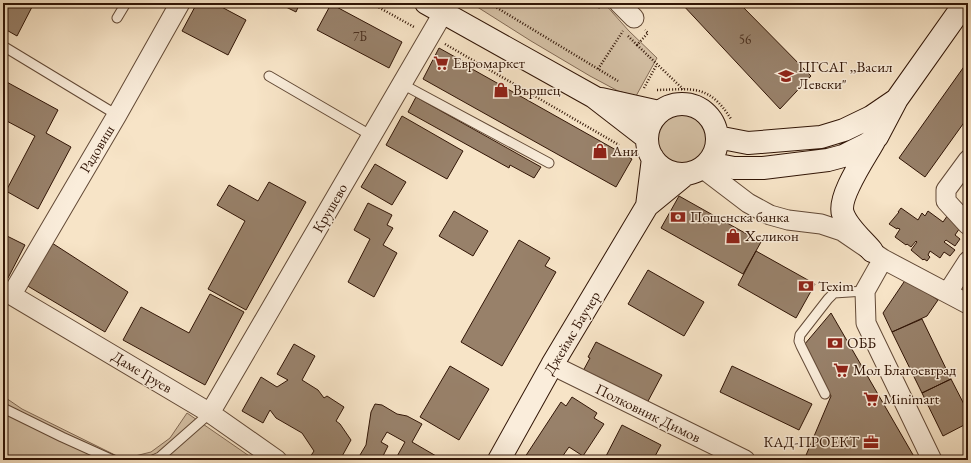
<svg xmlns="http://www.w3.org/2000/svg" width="971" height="463" viewBox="0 0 971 463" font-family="'EB Garamond',serif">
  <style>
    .green { fill: #d5c1a6; stroke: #836b56 }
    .building { fill: #98816a; stroke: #311506 }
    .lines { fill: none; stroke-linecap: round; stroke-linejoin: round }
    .lane-casing { stroke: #624936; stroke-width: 11 }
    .street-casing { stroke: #624936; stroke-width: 21 }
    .secondary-casing { stroke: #311506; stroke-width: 24 }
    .path { stroke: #311506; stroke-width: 2.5; stroke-dasharray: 1 2; stroke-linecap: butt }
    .lane { stroke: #faeddb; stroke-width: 9 }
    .street { stroke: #faeddb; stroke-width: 19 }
    .secondary { stroke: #faeddb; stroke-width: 22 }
    .labels { text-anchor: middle; stroke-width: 3; stroke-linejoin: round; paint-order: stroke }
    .number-label { font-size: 13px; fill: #4b301f }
    .poi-label { font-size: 15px; fill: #311506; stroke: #faeddb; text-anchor: start }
    .street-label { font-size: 15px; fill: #311506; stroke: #faeddb }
  </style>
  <rect width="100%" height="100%" fill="#f7e4c7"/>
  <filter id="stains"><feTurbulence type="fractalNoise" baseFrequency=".005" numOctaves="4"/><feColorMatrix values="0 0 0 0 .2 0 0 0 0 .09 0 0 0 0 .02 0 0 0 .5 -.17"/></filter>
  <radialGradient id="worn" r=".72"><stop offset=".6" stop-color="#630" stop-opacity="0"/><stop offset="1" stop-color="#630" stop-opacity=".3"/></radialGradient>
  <!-- green -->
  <path class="green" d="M 471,3 L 604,3 L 629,31 L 657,58 L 636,96 L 618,91 L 590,76 L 531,41 Z
    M653 139a29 29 0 1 1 58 0a29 29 0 1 1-58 0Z
    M 3,396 L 22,409 L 117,456 L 135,456 L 151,452 L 170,438 L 187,413 L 255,460 L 3,460 Z"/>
  <!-- building -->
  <path class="building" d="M 3,3 L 29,3 L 33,5 L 17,36 L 3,28 Z
    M 197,3 L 214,3 L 246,20 L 228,55 L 182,31 Z
    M 278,3 L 300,3 L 296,12 Z
    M 681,3 L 739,3 L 811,76 L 780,109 Z
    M 331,4 L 402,42 L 389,68 L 317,30 Z
    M 439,48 L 466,63 L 465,65 L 632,159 L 616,187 L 423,79 Z
    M 968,61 L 968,117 L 925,177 L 899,158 Z
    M 3,80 L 58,110 L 46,133 L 71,147 L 38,209 L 6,191 L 35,136 L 3,119 Z
    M 416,97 L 541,167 L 534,178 L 510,165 L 509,168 L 408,112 Z
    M 402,116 L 463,151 L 447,179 L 386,145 Z
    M 375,164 L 406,182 L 392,205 L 361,187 Z
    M 269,182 L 306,202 L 246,310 L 208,289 L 245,221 L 217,205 L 229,185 L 258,201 Z
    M 679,196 L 761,242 L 743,274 L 661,228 Z
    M 368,203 L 392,215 L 387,225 L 393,228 L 383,245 L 397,253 L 374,297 L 348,282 L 370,239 L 354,230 Z
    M 901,208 L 918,220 L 922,213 L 925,216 L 928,211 L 943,222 L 950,212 L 964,222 L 955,235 L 960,239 L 955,246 L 946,240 L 944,242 L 955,250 L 950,256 L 944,252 L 940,258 L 930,251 L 928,255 L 930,257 L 927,261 L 924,259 L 923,260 L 911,250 L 917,242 L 916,241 L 911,247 L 907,244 L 906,245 L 895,237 L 900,229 L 897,228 L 897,229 L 889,224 L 899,212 L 898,212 Z
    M 454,211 L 488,231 L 473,256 L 439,236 Z
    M 3,234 L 25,245 L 8,278 L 3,275 Z
    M 519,240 L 550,258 L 545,266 L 556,272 L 502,366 L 461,342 Z
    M 52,243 L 128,292 L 105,332 L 26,285 Z
    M 756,251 L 815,284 L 796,318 L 738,285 Z
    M 648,270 L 704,302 L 684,336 L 628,304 Z
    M 906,279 L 938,300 L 927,316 L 892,332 L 883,313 Z
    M 210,294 L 244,312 L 205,385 L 123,340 L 141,307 L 189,333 Z
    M 831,313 L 916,460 L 804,460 L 831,396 L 804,345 Z
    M 922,319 L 951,379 L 922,393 L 892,332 Z
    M 596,342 L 662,375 L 647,403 L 583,371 L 590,358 L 588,357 Z
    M 294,344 L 315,356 L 302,380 L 318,390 L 324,398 L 327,396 L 344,407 L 336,421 L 340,424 L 351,440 L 340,460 L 308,460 L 314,451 L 302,433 L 276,418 L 270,410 L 263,423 L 242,411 L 261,377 L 277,387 L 288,380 L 277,374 Z
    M 450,366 L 489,389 L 459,440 L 420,417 Z
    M 732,366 L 812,404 L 799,430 L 720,392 Z
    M 951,379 L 968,412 L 968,423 L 943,436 L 922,393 Z
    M 572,397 L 597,413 L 594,418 L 604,424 L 583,456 L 569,447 L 560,460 L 523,460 L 561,402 L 566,406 Z
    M 375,404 L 382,405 L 397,414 L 407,416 L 422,424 L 412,442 L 443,460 L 395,460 L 405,442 L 387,432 L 381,442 L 388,446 L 381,460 L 357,460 L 366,445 L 371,412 Z
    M 622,425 L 661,445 L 653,460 L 604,460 Z"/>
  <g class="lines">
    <!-- lane casing -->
    <g class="lane-casing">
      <path id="lane" d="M 117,18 L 126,3
        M 3,46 L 117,115
        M 269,76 L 372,136
        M 402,84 L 549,163
        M 825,394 L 801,346 L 799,341 L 800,335 L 828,299 L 834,293 L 865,291
        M 3,408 L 62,437 L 113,460
        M 153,460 L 160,457 L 210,413"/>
    </g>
    <!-- street casing -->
    <g class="street-casing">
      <path id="street" d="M 619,3 L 634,18
        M 968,160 L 946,190 L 946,201 L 968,225
        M 702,168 L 748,203 L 770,215 L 788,220 L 821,224 L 842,231 L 883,259 L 968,304
        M 883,259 L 865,291 L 866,323 L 932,460
        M 3,290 L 210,413 L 277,460
        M 948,292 L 968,261
        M 12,294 L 117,115 L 180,3
        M 552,365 L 745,460
        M 210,413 L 449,3"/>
    </g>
    <!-- secondary casing -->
    <g class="secondary-casing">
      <path id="secondary" d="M 426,3 L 594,97 L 647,138
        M 601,99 L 659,112
        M647 139a35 35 0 1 1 70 0a35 35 0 1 1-70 0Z
        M 717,137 L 748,143 L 821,137 L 844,130 L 871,117 L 896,100
        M 708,163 L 734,168 L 763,168 L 828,160 L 843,156 L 867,144 L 877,137 L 897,99 L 965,3
        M 647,206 L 653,158
        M 872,251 C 863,240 848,228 843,214 C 837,197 866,156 874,141
        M 499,460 L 552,365 L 647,206 L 686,174"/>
    </g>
    <!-- path -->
    <path class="path" d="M 371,3 L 414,27
      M 489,3 L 618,81
      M 595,3 L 601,9
      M 628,36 L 637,45 L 648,33 L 645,30
      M 445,44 L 619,145
      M 637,45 L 683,89
      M 598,69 L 623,31
      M 644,88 L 657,64
      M 657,90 C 693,89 709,84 731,119
      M 3,456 L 12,460"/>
    <!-- lane -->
    <use href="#lane" class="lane"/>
    <!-- street -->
    <use href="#street" class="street"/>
    <!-- secondary -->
    <use href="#secondary" class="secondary"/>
  </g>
  <!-- icons -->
  <defs>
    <g id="supermarket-bare" transform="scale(1.2)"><path d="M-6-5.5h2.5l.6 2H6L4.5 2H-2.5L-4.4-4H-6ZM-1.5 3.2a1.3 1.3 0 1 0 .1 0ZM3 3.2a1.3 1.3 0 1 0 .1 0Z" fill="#8f2418" stroke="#faeddb" stroke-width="2.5" paint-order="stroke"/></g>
    <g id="school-bare" transform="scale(1.2)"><path d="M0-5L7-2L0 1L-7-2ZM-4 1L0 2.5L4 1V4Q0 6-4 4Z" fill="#8f2418" stroke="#faeddb" stroke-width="2.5" paint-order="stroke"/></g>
    <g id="shop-bare" transform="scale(1.2)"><path d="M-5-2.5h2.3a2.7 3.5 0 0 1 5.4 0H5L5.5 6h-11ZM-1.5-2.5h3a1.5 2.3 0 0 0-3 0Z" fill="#8f2418" stroke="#faeddb" stroke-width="2.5" paint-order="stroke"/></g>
    <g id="bank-bare" transform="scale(1.2)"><path d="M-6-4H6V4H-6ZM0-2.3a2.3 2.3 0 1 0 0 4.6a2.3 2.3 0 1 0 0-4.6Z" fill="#8f2418" stroke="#faeddb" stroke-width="2.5" paint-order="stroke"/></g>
    <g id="office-bare" transform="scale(1.2)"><path d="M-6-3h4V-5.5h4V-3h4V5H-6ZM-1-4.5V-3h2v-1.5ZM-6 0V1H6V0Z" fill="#8f2418" stroke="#faeddb" stroke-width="2.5" paint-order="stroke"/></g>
  </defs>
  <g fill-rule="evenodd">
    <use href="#supermarket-bare" x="441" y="63"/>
    <use href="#school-bare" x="786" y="76"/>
    <use href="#shop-bare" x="501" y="90"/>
    <use href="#shop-bare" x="600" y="151"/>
    <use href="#bank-bare" x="678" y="217"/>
    <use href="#shop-bare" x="733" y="236"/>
    <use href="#bank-bare" x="806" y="286"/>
    <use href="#bank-bare" x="835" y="343"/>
    <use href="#supermarket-bare" x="841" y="370"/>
    <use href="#supermarket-bare" x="871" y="399"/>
    <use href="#office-bare" x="871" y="442"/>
  </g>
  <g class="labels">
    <!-- number labels -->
    <g class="number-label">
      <text x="360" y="41">7Б</text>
      <text x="745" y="44">56</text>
    </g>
    <!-- poi labels -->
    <g class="poi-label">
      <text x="453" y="68">Евромаркет</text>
      <text x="798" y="72">ПГСАГ ,,Васил<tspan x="798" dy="17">Левски"</tspan></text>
      <text x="513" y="95">Вършец</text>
      <text x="612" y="156">Ани</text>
      <text x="690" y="222">Пощенска банка</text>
      <text x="745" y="241">Хеликон</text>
      <text x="818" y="291">Texim</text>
      <text x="847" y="348">ОББ</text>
      <text x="853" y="375">Мол Благоевград</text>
      <text x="883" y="404">Minimart</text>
      <text x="859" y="447" text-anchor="end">КАД-ПРОЕКТ</text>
    </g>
    <!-- street labels -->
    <g class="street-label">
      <text transform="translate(97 149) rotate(-59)" y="5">Радовиш</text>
      <text transform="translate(330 208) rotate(-60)" y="5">Крушево</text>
      <text transform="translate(572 333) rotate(-59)" y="5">Джеймс Баучер</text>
      <text transform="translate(142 372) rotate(31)" y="5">Даме Груев</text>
      <text transform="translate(648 413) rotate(26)" y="5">Полковник Димов</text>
    </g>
  </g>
  <!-- margin -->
  <rect width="971" height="463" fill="none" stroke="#f7e4c7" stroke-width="16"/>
  <rect x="4" y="4" width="963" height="455" fill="none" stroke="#311506" stroke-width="2"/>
  <rect x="8" y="8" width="955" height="447" fill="none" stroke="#311506"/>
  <rect width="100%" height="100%" filter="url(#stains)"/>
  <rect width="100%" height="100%" fill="url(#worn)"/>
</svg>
